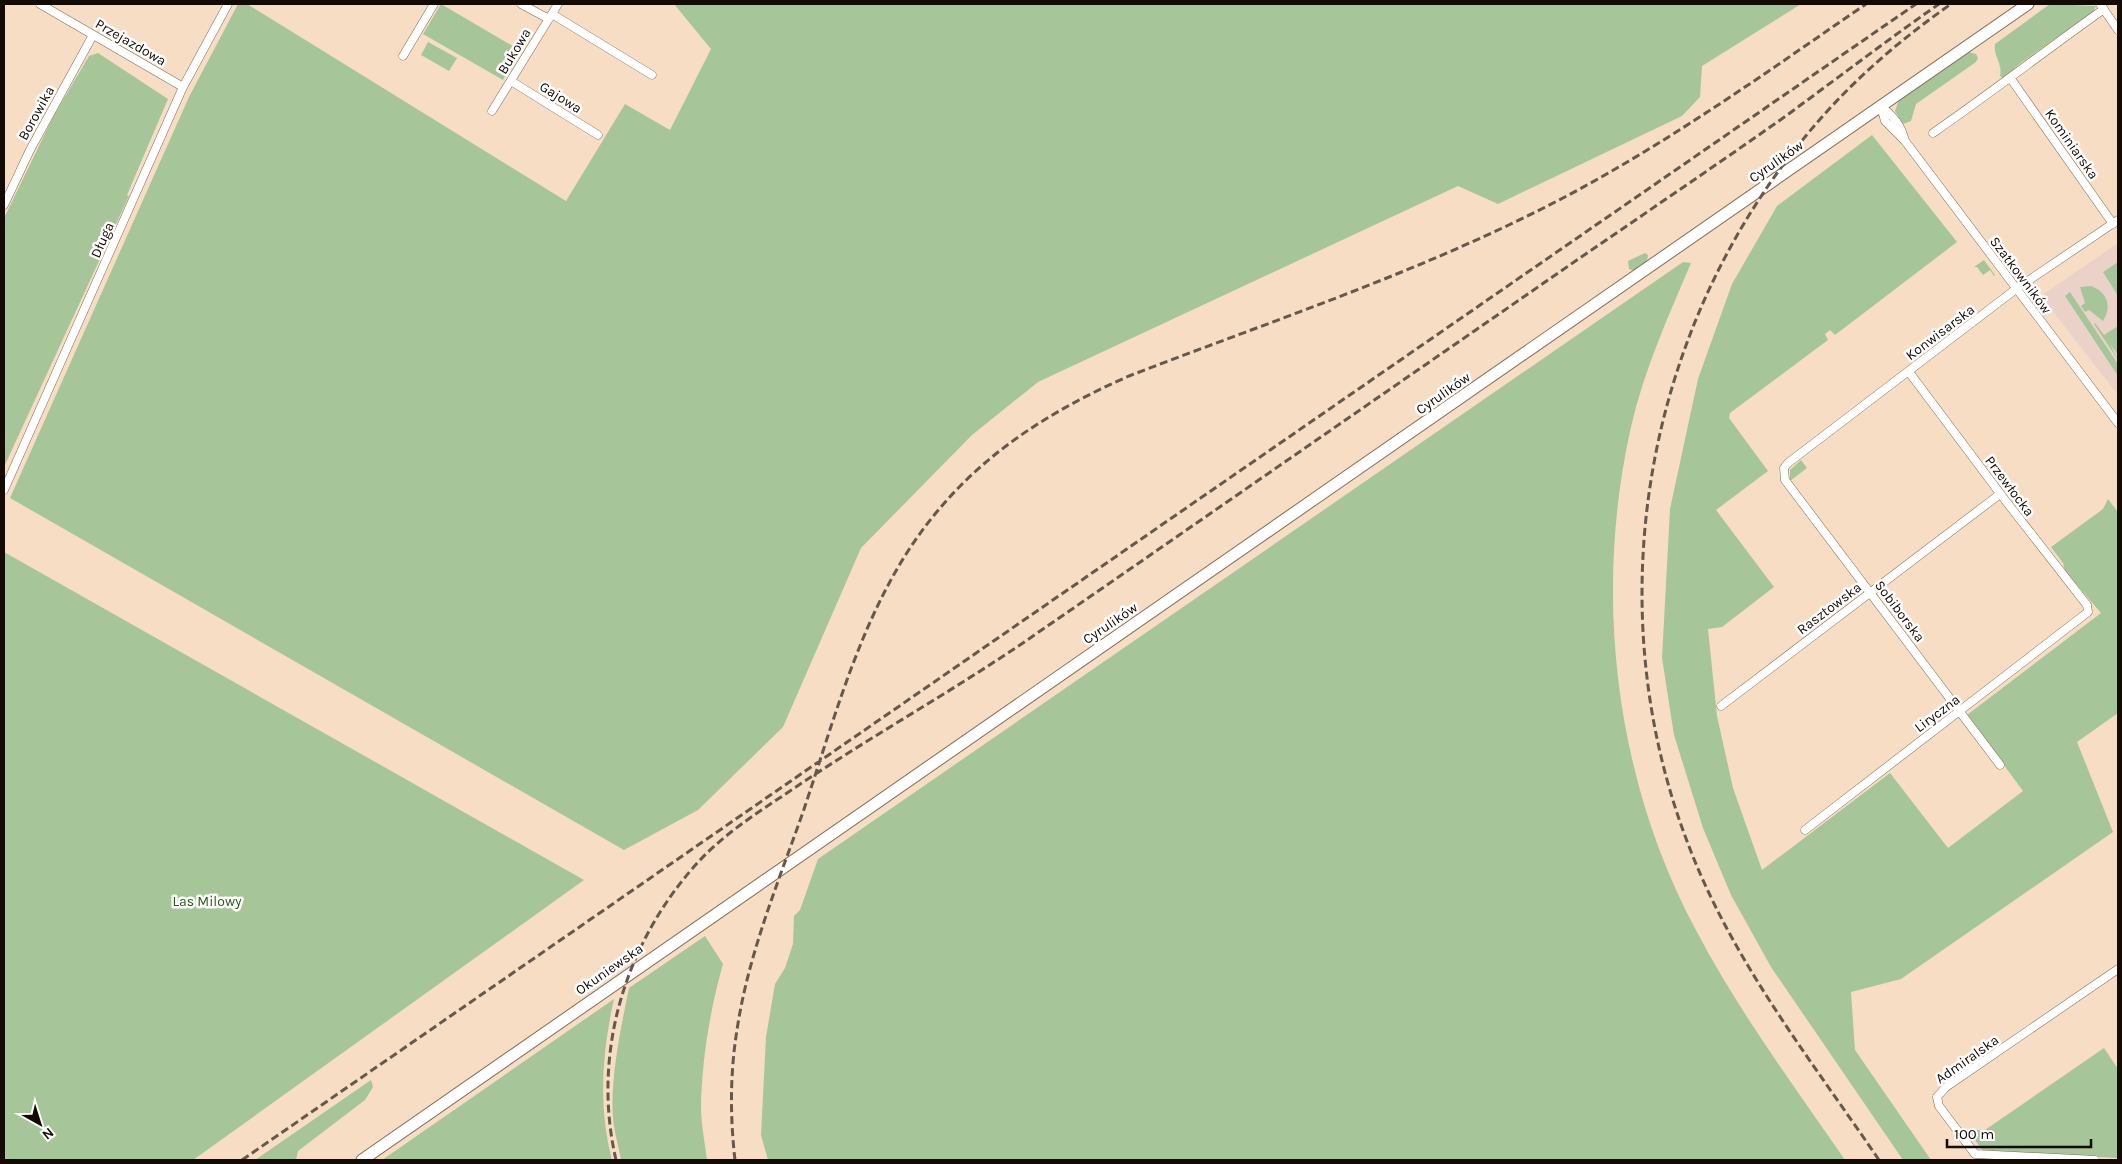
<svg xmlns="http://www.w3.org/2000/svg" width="2122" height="1164" viewBox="0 0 2122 1164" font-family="Karla,sans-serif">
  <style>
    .education { fill: #ebd2c9 }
    .green { fill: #a6c69a }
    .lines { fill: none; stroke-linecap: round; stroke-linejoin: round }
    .minor-casing { stroke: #826d56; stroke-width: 9 }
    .secondary-casing { stroke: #826d56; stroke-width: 13 }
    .minor { stroke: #fff; stroke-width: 8 }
    .secondary { stroke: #fff; stroke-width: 11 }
    .rail { stroke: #66584a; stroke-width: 3; stroke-dasharray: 8 4; stroke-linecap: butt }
    .labels { text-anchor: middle; stroke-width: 5; stroke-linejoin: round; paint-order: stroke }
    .street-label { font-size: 14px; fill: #120a03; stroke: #fff }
    .park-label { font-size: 14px; fill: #2a5a10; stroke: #fff }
  </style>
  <rect width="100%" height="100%" fill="#f6ddc4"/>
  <!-- education -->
  <path class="education" d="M 2118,243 L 2118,395 L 2041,296 Z"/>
  <!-- green -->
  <path class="green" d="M 238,4 L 247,4 L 566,201 L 625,104 L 670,130 L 711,49 L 674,4 L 1801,4 L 1702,66 L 1700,97 L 1682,116 L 1498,204 L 1458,186 L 1038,382 L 972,435 L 861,548 L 783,727 L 698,810 L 624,850 L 10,498 L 189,97 Z
    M 441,4 L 521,51 L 503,80 L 423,34 Z
    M 2050,4 L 2096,6 L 2093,12 L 2018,65 L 2004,79 L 2000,76 C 2003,64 1993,56 1995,44 Z
    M 428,42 L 457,58 L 449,71 L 421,55 Z
    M 1968,52 L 1976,54 L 1978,58 L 1976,62 L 1916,104 L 1911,121 L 1903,124 L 1895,111 L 1899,100 Z
    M 98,53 L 168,99 L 127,195 L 129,196 L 4,467 L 4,218 L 53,117 L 89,56 Z
    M 1872,135 L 1957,242 L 1835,335 L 1830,330 L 1825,334 L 1828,340 L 1730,413 L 1729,418 L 1768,471 L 1716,510 L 1774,587 L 1722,627 L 1708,629 L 1717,716 L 1733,788 L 1762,870 L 1890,773 L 1948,848 L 2023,791 L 1967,715 L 2101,613 L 2065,571 L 2063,563 L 2051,547 L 2103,509 L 2108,499 L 2118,512 L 2118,713 L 2077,742 L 2113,832 L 1901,979 L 1851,992 L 1855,1050 L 1931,1160 L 1903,1160 L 1771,967 L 1731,895 L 1703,828 L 1674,735 L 1662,658 L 1670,509 L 1698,379 L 1732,284 L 1777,206 Z
    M 1645,253 L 1648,255 L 1647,263 L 1635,271 L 1629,269 L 1628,261 Z
    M 1984,260 L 1995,275 L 1994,276 L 1990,270 L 1983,275 L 1977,267 L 1974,267 Z
    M 1683,262 L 1691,263 C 1668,317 1644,370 1631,427 C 1593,595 1615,781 1697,932 C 1739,1012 1794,1086 1845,1160 L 768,1160 L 761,1135 L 766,1037 L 775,984 L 785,968 L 793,944 L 794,916 L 800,910 L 818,859 Z
    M 2118,262 L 2118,296 L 2103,272 Z
    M 2091,286 C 2108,292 2112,307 2103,321 L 2089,310 L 2085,312 L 2081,306 L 2085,303 L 2080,287 Z
    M 2070,292 L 2118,364 L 2118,376 L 2065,296 Z
    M 2095,323 L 2104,335 L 2118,326 L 2118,355 L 2110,344 L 2118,360 L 2094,324 Z
    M 1801,460 L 1807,468 L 1790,481 L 1790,470 Z
    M 4,552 L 584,880 L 193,1160 L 4,1160 Z
    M 705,936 L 723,964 C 710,1010 702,1059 701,1106 C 701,1124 705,1143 707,1160 L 621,1160 C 619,1149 616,1138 614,1126 C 608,1087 621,1027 629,988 Z
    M 614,999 C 602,1053 598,1106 612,1160 L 382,1160 Z
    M 2104,1048 L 2118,1069 L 2118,1158 L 1983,1151 L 1968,1130 L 1985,1130 Z
    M 371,1080 L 373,1087 L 365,1100 L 298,1151 L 296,1160 L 255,1160 Z"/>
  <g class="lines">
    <!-- minor casing -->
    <g class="minor-casing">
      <path id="minor" d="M 40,4 L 183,87
        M 521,4 L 549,19
        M 2100,4 L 2118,30
        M 552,14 L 652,75
        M 403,56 L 434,4
        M 2011,79 L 2113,224
        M 511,81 L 598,135
        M 1881,106 L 1885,121 L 1905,141 L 2118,423
        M 1881,106 C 1894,117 1901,125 1905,141
        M 492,111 L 558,4
        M 1933,133 C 1991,93 2046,50 2104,9
        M 4,205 L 30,150 L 93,35
        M 4,490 L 183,87 L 228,4
        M 1721,706 L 2000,494
        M 2000,765 L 1785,480 L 1784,468 L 1788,463 L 2016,289 L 2118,220
        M 1805,830 L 2088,612 L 2087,605 L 2083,600 L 2005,500 L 1909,372
        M 2095,1160 L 1975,1154 L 1939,1106 L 1937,1097 L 1946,1087 L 2118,969"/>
    </g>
    <!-- secondary casing -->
    <g class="secondary-casing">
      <path id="secondary" d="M 362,1160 C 915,772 1474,391 2028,4"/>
    </g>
    <!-- minor -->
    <use href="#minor" class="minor"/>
    <!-- secondary -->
    <use href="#secondary" class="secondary"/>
    <!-- rail -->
    <path class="rail" d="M 242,1160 L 1916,4
      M 616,1160 C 592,1056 623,949 692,869 C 720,836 757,813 793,789 C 871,736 955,690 1033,636 C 1197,523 1361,409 1525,296 C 1611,236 1698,178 1783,118 C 1835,80 1886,41 1939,4
      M 735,1160 C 730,1117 730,1073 737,1030 C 748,955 778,883 803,812 C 837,712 864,603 931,519 C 984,452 1052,410 1129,376 C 1274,320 1423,271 1561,199 C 1668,143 1767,72 1866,4
      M 1879,1160 C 1811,1060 1734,963 1690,849 C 1593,602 1646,315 1822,117 C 1860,74 1904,37 1951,4"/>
  </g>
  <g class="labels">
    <!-- street labels -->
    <g class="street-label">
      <text transform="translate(131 42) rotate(30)" y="5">Przejazdowa</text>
      <text transform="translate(514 51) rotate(-59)" y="5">Bukowa</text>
      <text transform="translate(561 97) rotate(32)" y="5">Gajowa</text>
      <text transform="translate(36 113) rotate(-61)" y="5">Borowika</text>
      <text transform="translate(2072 144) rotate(55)" y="5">Kominiarska</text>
      <text transform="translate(1776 161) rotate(-35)" y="5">Cyrulików</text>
      <text transform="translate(102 240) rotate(-66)" y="5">Długa</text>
      <text transform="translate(2021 275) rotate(53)" y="5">Szatkowników</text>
      <text transform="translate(1940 332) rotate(-37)" y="5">Konwisarska</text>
      <text transform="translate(1443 393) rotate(-35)" y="5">Cyrulików</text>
      <text transform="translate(2010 486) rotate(53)" y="5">Przewłocka</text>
      <text transform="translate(1829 608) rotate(-37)" y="5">Rasztowska</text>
      <text transform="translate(1900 611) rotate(53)" y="5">Sobiborska</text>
      <text transform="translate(1110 623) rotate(-34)" y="5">Cyrulików</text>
      <text transform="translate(1937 713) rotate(-37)" y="5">Liryczna</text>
      <text transform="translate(609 969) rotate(-35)" y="5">Okuniewska</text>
      <text transform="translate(1967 1059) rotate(-35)" y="5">Admiralska</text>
    </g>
    <!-- park labels -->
    <g class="park-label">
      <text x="207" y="906">Las Milowy</text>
    </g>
  </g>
  <!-- border -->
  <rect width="2122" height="1164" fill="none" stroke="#120a03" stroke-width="10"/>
  <!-- north arrow -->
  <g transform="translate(40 1124) rotate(141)" stroke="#ffffff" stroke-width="4" paint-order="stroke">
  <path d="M0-4L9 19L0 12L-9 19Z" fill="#120a03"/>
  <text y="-8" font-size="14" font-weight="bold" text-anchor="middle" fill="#120a03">N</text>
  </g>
  <!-- scale -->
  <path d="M1947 1139v8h144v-8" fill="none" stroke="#120a03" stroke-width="2.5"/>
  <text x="1954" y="1139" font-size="15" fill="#120a03" stroke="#ffffff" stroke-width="4" paint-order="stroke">100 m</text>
</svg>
